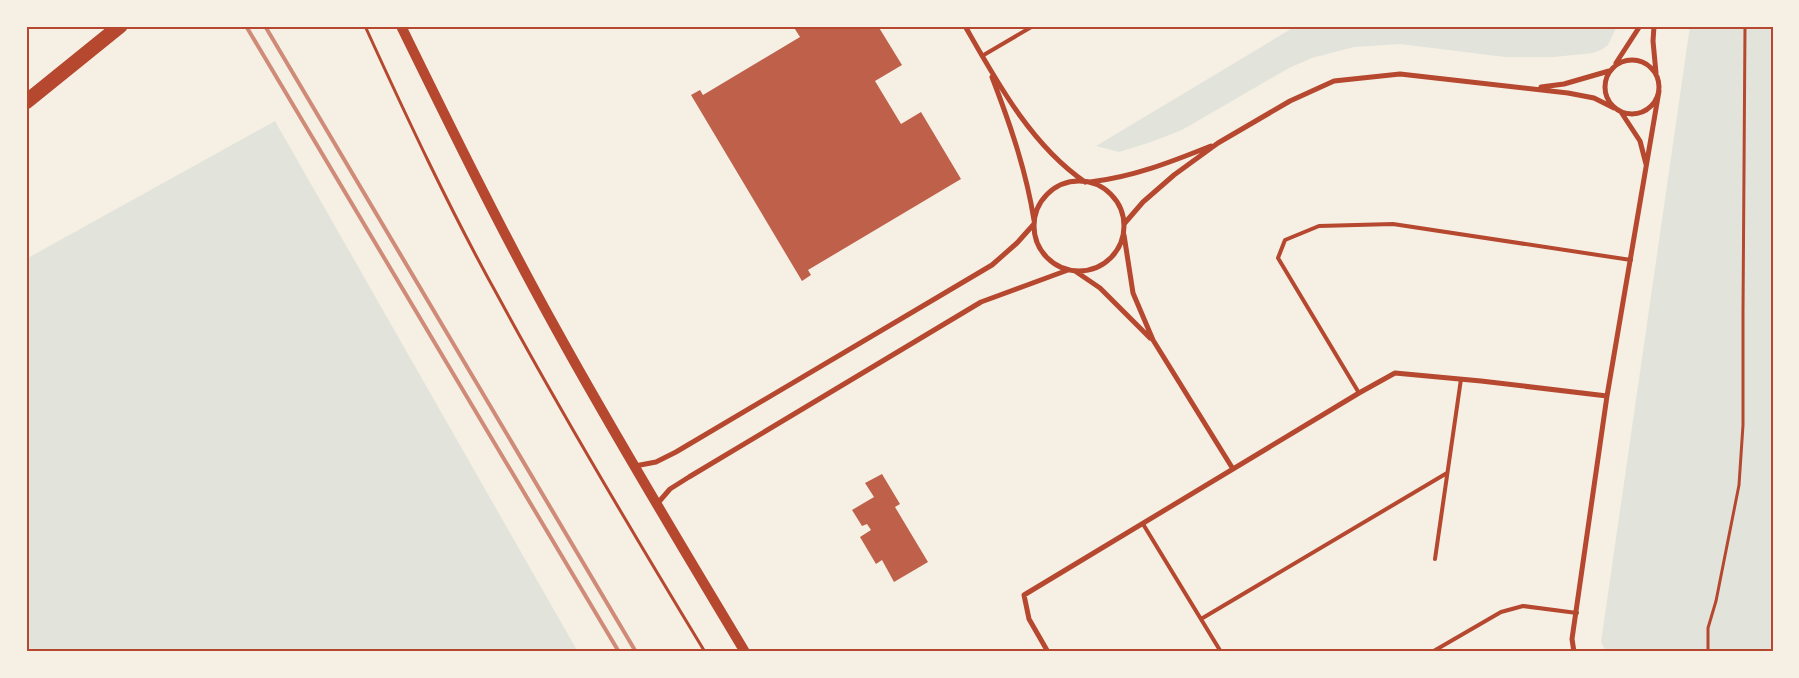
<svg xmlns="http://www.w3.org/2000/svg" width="1799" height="678" viewBox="0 0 1799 678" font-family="'Nunito Sans',sans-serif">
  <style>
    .green { fill: #e2e4dc }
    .building { fill: #bf614a }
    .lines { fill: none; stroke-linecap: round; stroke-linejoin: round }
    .path { stroke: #b5482f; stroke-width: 3 }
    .service { stroke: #b5482f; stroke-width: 4 }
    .minor { stroke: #b5482f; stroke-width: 5 }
    .secondary { stroke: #b5482f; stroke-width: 10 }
    .motorway { stroke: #b5482f; stroke-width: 15 }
    .rail { stroke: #cf8b77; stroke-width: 4 }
    .neatline { fill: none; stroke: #b5482f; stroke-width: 2 }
  </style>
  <rect width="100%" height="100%" fill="#f6efe4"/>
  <!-- green -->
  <path class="green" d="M 1296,26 L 1617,26 L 1608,45 L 1603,49 L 1593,53 L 1554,57 L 1505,57 L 1400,44 L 1354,47 L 1312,58 L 1289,68 L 1182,130 L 1151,142 L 1119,152 L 1096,146 Z
    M 1690,26 L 1773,26 L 1773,652 L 1606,652 L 1601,642 Z
    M 275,121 L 578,652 L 26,652 L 26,259 Z"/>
  <!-- building -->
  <path class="building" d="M 793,26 L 878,26 L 902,65 L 875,81 L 901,124 L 921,112 L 961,179 L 808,270 L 811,275 L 802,281 L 691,95 L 700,90 L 703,95 L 800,37 Z
    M 882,474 L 900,504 L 895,507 L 928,562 L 894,582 L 882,560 L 876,564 L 860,537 L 871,530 L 867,524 L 862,526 L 852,510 L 874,497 L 865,483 Z"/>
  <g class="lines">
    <!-- path -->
    <path class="path" d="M 365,26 C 407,118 450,210 499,298 C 564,418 634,535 705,652
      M 1708,652 L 1708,628 L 1716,601 L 1739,485 L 1743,425 L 1743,312 L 1745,26"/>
    <!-- service -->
    <path class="service" d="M 982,56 L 1033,26
      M 1359,393 L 1278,258 L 1285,240 L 1319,226 L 1393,224 L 1631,260
      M 1143,524 L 1221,652
      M 1435,559 L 1461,379
      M 1201,619 L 1447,473
      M 1432,652 L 1501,612 L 1523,606 L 1577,613"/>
    <!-- minor -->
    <path class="minor" d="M 965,26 C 997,82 1031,145 1085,182
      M 1654,26 L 1653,41 L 1656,73
      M1605 87a27 27 0 1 1 54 0a27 27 0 1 1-54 0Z
      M 1616,63 L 1640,26
      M 992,77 C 1010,124 1026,170 1034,220
      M 1541,87 L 1564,84 L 1609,71
      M 1621,112 L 1640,141 L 1646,164
      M1034 226a45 45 0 1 1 90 0a45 45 0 1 1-90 0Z
      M 1090,182 C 1133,177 1171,162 1211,146
      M 1124,224 L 1143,202 L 1174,175 L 1218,143 L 1290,101 L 1334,81 L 1400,74 L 1568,93 L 1594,98 L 1614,108
      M 1124,235 L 1133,293 L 1153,340 L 1233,469
      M 1075,271 L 1100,288 L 1150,338
      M 635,466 L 656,462 L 676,452 L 992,265 L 1017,243 L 1034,224
      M 657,504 L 670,489 L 689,477 L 981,302 L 1068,270
      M 1048,652 L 1029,619 L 1024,595 L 1359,393 L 1395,373 L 1481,381 L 1607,396
      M 1574,652 L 1572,639 L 1607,396 L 1659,91"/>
    <!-- secondary -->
    <path class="secondary" d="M 401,26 C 451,128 501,230 556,329 C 616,438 681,545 745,652"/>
    <!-- motorway -->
    <path class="motorway" d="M 26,102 L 120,26"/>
    <!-- rail -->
    <path class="rail" d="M 246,26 L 619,652
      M 265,26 L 636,652"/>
  </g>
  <!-- border -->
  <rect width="1799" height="678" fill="none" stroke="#f6efe4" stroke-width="55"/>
  <rect x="28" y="28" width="1744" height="622" class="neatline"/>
</svg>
